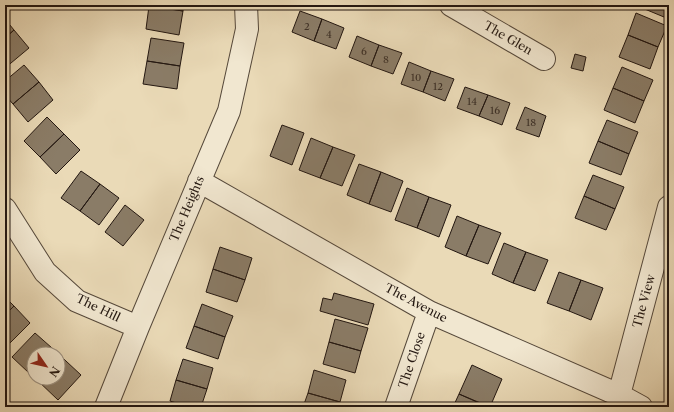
<svg xmlns="http://www.w3.org/2000/svg" width="674" height="412" viewBox="0 0 674 412" font-family="'Libre Caslon Text',serif">
  <style>
    .building { fill: #8a7c67; stroke: #231711 }
    .lines { fill: none; stroke-linecap: round; stroke-linejoin: round }
    .minor-casing { stroke: #55483a; stroke-width: 24 }
    .minor { stroke: #f1e7d0; stroke-width: 22 }
    .labels { text-anchor: middle; stroke-width: 4; stroke-linejoin: round; paint-order: stroke }
    .number-label { font-size: 10px; fill: #3d3026 }
    .street-label { font-size: 12px; fill: #231711; stroke: #f1e7d0 }
  </style>
  <rect width="100%" height="100%" fill="#eadab7"/>
  <filter id="stains"><feTurbulence type="fractalNoise" baseFrequency=".005" numOctaves="4"/><feColorMatrix values="0 0 0 0 .2 0 0 0 0 .09 0 0 0 0 .02 0 0 0 .5 -.17"/></filter>
  <radialGradient id="worn" r=".72"><stop offset=".6" stop-color="#630" stop-opacity="0"/><stop offset="1" stop-color="#630" stop-opacity=".3"/></radialGradient>
  <!-- building -->
  <path class="building" d="M 150,5 L 184,5 L 183,11 Z
    M 635,5 L 669,5 L 669,6 L 664,17 Z
    M 149,6 L 183,11 L 179,35 L 146,29 Z
    M 300,11 L 322,19 L 314,41 L 292,32 Z
    M 636,13 L 667,26 L 658,47 L 628,35 Z
    M 5,19 L 14,30 L 5,38 Z
    M 322,19 L 344,28 L 336,49 L 314,41 Z
    M 14,30 L 29,48 L 5,68 L 5,38 Z
    M 628,35 L 658,47 L 650,69 L 619,57 Z
    M 357,36 L 379,45 L 371,66 L 349,57 Z
    M 151,38 L 184,43 L 180,66 L 147,61 Z
    M 379,45 L 402,53 L 393,74 L 371,66 Z
    M 575,54 L 586,57 L 583,71 L 571,68 Z
    M 147,61 L 180,66 L 177,89 L 143,84 Z
    M 409,62 L 431,71 L 423,92 L 401,84 Z
    M 24,65 L 39,82 L 13,104 L 5,95 L 5,81 Z
    M 622,67 L 653,80 L 644,101 L 613,88 Z
    M 431,71 L 454,79 L 445,101 L 423,92 Z
    M 39,82 L 53,100 L 28,122 L 13,104 Z
    M 465,87 L 488,95 L 479,116 L 457,108 Z
    M 613,88 L 644,101 L 635,123 L 604,110 Z
    M 488,95 L 510,103 L 502,125 L 479,116 Z
    M 525,107 L 546,116 L 539,137 L 516,129 Z
    M 47,117 L 64,134 L 40,157 L 24,141 Z
    M 607,120 L 638,132 L 629,154 L 598,141 Z
    M 282,125 L 304,133 L 292,165 L 270,156 Z
    M 64,134 L 80,150 L 56,174 L 40,157 Z
    M 311,138 L 333,147 L 320,178 L 299,170 Z
    M 598,141 L 629,154 L 621,175 L 589,163 Z
    M 333,147 L 355,155 L 342,186 L 320,178 Z
    M 359,164 L 381,172 L 369,204 L 347,195 Z
    M 81,171 L 100,184 L 80,211 L 61,198 Z
    M 381,172 L 403,181 L 391,212 L 369,204 Z
    M 593,175 L 624,187 L 615,209 L 584,196 Z
    M 100,184 L 119,198 L 99,225 L 80,211 Z
    M 407,188 L 429,197 L 417,228 L 395,220 Z
    M 584,196 L 615,209 L 606,230 L 575,218 Z
    M 429,197 L 451,205 L 439,237 L 417,228 Z
    M 125,205 L 144,220 L 123,246 L 105,232 Z
    M 457,216 L 479,225 L 466,256 L 445,247 Z
    M 479,225 L 501,233 L 488,264 L 466,256 Z
    M 504,243 L 526,252 L 513,283 L 492,274 Z
    M 220,247 L 252,258 L 245,280 L 213,269 Z
    M 526,252 L 548,260 L 535,291 L 513,283 Z
    M 213,269 L 245,280 L 237,302 L 206,292 Z
    M 559,272 L 581,280 L 569,311 L 547,303 Z
    M 581,280 L 603,288 L 591,320 L 569,311 Z
    M 334,293 L 374,304 L 368,325 L 320,311 L 323,298 L 332,300 Z
    M 5,297 L 14,306 L 5,315 Z
    M 202,304 L 233,316 L 225,337 L 194,326 Z
    M 14,306 L 30,323 L 6,347 L 5,315 Z
    M 335,319 L 368,328 L 361,351 L 329,342 Z
    M 194,326 L 225,337 L 218,359 L 186,348 Z
    M 35,333 L 52,348 L 47,354 L 34,354 L 34,368 L 29,373 L 12,357 Z
    M 329,342 L 361,351 L 355,373 L 323,364 Z
    M 52,348 L 81,375 L 58,400 L 35,378 L 58,378 L 58,354 L 47,354 Z
    M 183,359 L 213,368 L 207,389 L 176,380 Z
    M 472,365 L 502,379 L 490,407 L 459,394 Z
    M 314,370 L 346,380 L 340,402 L 308,393 Z
    M 176,380 L 207,389 L 201,407 L 189,407 L 170,401 Z
    M 308,393 L 340,402 L 338,407 L 303,407 Z
    M 459,394 L 488,407 L 453,407 Z"/>
  <g class="lines">
    <!-- minor casing -->
    <g class="minor-casing">
      <path id="minor" d="M 451,5 L 544,59
        M 199,181 L 429,312 L 619,395 L 641,407
        M 5,209 L 45,272 L 77,301 L 138,327
        M 619,395 L 669,207
        M 106,407 L 138,327 L 229,111 L 247,29 L 246,5
        M 396,407 L 429,312"/>
    </g>
    <!-- minor -->
    <use href="#minor" class="minor"/>
  </g>
  <g class="labels">
    <!-- number labels -->
    <g class="number-label">
      <text x="307" y="30">2</text>
      <text x="329" y="38">4</text>
      <text x="364" y="55">6</text>
      <text x="386" y="63">8</text>
      <text x="416" y="81">10</text>
      <text x="438" y="90">12</text>
      <text x="472" y="105">14</text>
      <text x="495" y="114">16</text>
      <text x="531" y="126">18</text>
    </g>
    <!-- street labels -->
    <g class="street-label">
      <text transform="translate(508 38) rotate(30)" y="4">The Glen</text>
      <text transform="translate(187 209) rotate(-67)" y="4">The Heights</text>
      <text transform="translate(644 301) rotate(-75)" y="4">The View</text>
      <text transform="translate(416 303) rotate(28)" y="4">The Avenue</text>
      <text transform="translate(98 308) rotate(26)" y="4">The Hill</text>
      <text transform="translate(412 360) rotate(-71)" y="4">The Close</text>
    </g>
  </g>
  <!-- margin -->
  <rect width="674" height="412" fill="none" stroke="#eadab7" stroke-width="20"/>
  <rect x="6" y="6" width="662" height="400" fill="none" stroke="#231711" stroke-width="2"/>
  <rect x="10" y="10" width="654" height="392" fill="none" stroke="#231711"/>
  <!-- north arrow -->
  <g transform="translate(46 366) rotate(124)"><circle r="19" fill="#f1e7d0" stroke="#9f9484"/>
  <path d="M0-3L7 15L0 10L-7 15Z" fill="#8f2418"/>
  <text y="-6" font-size="11" font-weight="bold" text-anchor="middle" fill="#231711">N</text>
  </g>
  <rect width="100%" height="100%" filter="url(#stains)"/>
  <rect width="100%" height="100%" fill="url(#worn)"/>
</svg>
